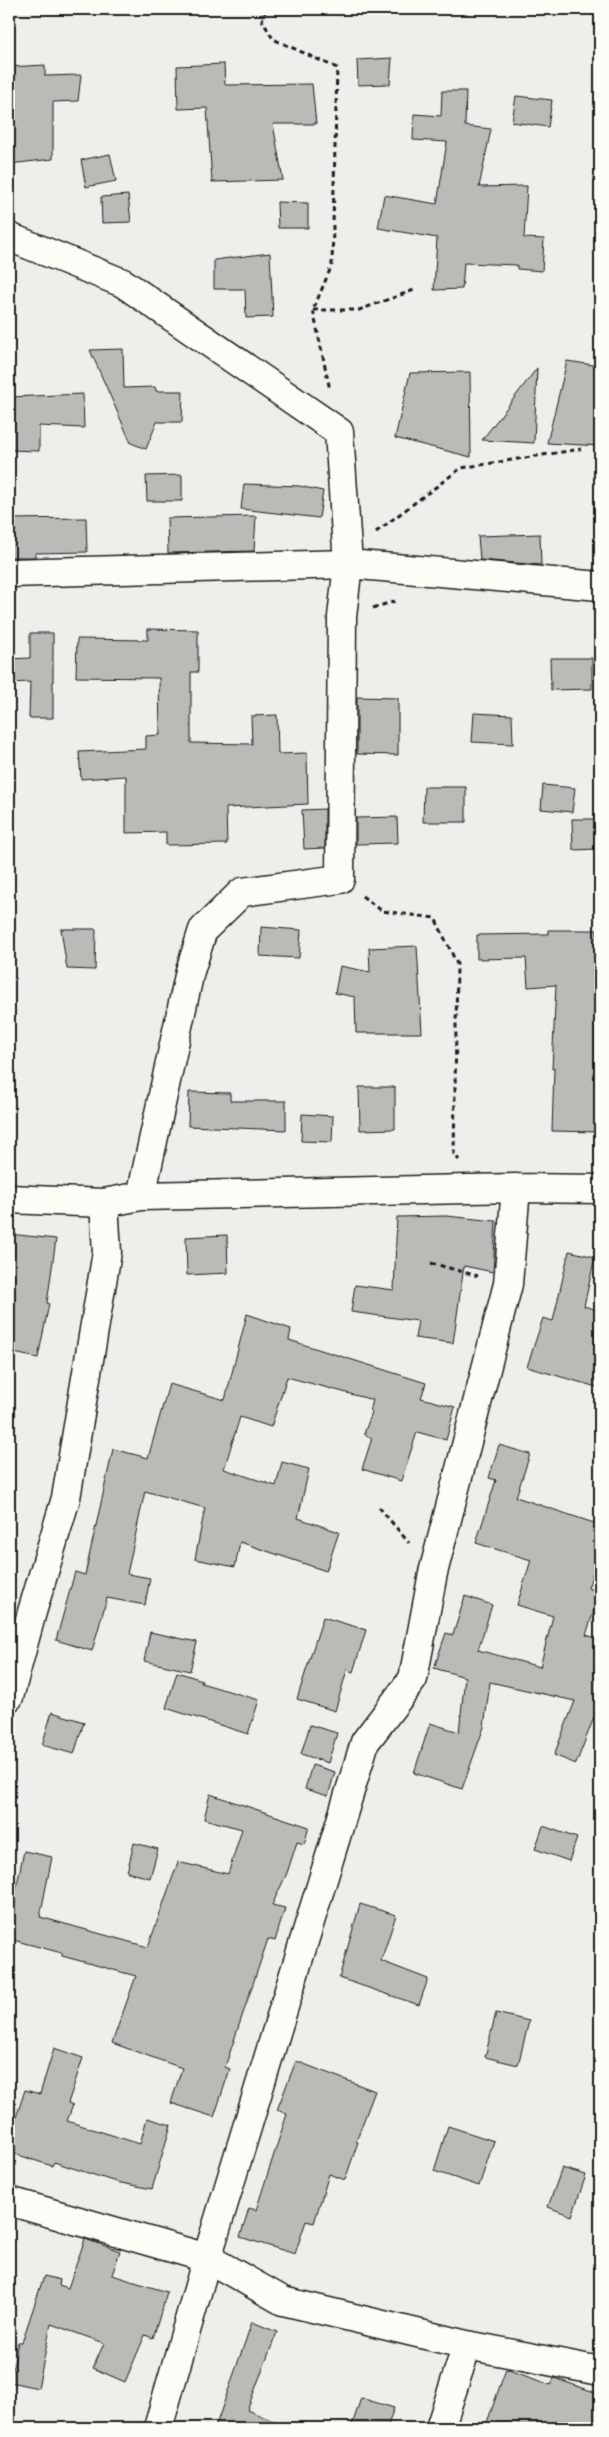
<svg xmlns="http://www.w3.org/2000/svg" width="609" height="2437" viewBox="0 0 609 2437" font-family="Sriracha,sans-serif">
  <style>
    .building { fill: #bbbab6; stroke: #1c1c1c }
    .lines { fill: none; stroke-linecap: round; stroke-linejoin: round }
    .minor-casing { stroke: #1c1c1c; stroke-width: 31 }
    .path { stroke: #1c1c1c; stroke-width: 3; stroke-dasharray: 5 4; stroke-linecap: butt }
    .minor { stroke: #fdfcf7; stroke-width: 28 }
  </style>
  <rect width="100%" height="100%" fill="#f0eeea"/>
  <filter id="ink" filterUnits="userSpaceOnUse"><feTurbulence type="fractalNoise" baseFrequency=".02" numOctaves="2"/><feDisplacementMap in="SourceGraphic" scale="10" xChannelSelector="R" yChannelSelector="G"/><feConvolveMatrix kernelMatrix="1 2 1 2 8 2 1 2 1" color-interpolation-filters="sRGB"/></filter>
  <g filter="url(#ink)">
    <!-- building -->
    <path class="building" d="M 392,58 L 390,84 L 358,85 L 357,60 Z
      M 224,64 L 225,85 L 312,84 L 316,124 L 273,124 L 283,180 L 212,182 L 207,108 L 178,109 L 177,66 Z
      M 45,65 L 45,76 L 81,75 L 78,101 L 53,102 L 53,159 L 9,164 L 9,67 Z
      M 442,91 L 466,91 L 465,126 L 491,129 L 479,187 L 527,186 L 524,238 L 544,239 L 542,271 L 517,269 L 517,265 L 464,263 L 462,289 L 434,290 L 437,238 L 378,228 L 384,195 L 437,204 L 447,142 L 413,140 L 414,114 L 441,116 Z
      M 516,96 L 552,100 L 548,127 L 512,122 Z
      M 110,154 L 116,181 L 86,187 L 81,160 Z
      M 128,195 L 131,222 L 102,223 L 101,197 Z
      M 277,202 L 308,203 L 308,228 L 278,228 Z
      M 270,253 L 273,317 L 246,318 L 245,289 L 214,289 L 214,260 Z
      M 123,349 L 124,388 L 155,387 L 156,391 L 183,391 L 182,422 L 157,422 L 146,449 L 131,443 L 90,350 Z
      M 567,361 L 600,366 L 600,446 L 547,443 Z
      M 537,368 L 534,443 L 482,440 Z
      M 470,372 L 471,457 L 395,438 L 410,373 Z
      M 83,394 L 84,428 L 39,426 L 39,451 L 9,450 L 9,397 Z
      M 182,475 L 182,501 L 147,501 L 146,476 Z
      M 244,484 L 299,486 L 323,491 L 319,518 L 241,509 Z
      M 256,516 L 254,551 L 168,553 L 167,518 Z
      M 86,518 L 87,552 L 35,553 L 35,557 L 9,557 L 9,519 Z
      M 540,534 L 541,565 L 480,560 L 478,536 Z
      M 148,629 L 198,630 L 198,672 L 191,672 L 191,743 L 252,744 L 251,716 L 277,715 L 278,754 L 307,753 L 308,804 L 226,808 L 227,844 L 166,845 L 166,832 L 126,833 L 126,776 L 81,779 L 79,752 L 146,749 L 146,736 L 160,735 L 159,678 L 76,677 L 77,639 L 148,640 Z
      M 30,633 L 53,633 L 53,718 L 29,718 L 30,682 L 9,683 L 9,659 L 30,658 Z
      M 550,658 L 592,658 L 592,689 L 551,690 Z
      M 357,697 L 398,698 L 398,755 L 357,754 Z
      M 474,713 L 512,715 L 513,744 L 472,742 Z
      M 543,785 L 575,788 L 572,812 L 541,809 Z
      M 424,787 L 466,787 L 466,822 L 423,822 Z
      M 325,809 L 325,848 L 304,849 L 302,810 Z
      M 397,817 L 398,843 L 356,844 L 356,818 Z
      M 572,819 L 597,819 L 598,849 L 573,850 Z
      M 261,927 L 301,930 L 299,958 L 260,956 Z
      M 61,929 L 96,929 L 95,970 L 67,969 Z
      M 548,930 L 597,930 L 600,1004 L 600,1132 L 552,1131 L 554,1068 L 552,1069 L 556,985 L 528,987 L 526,958 L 477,959 L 477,935 L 548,934 Z
      M 417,946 L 422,1033 L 356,1033 L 355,997 L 335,993 L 340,966 L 370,972 L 369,948 Z
      M 359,1087 L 395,1087 L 395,1129 L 360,1130 Z
      M 189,1092 L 230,1093 L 230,1101 L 286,1101 L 286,1130 L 188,1126 Z
      M 302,1114 L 333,1116 L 332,1142 L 301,1141 Z
      M 446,1216 L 496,1221 L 493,1272 L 464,1266 L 453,1343 L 415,1338 L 418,1321 L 351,1312 L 355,1285 L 394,1290 L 397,1217 Z
      M 9,1234 L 56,1239 L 47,1303 L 49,1304 L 38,1358 L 9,1352 Z
      M 227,1235 L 228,1273 L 187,1275 L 186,1237 Z
      M 569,1251 L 595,1257 L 584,1306 L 600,1311 L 600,1388 L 527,1367 L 543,1318 L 553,1321 Z
      M 247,1314 L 291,1329 L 289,1340 L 426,1383 L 421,1398 L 455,1407 L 446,1440 L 417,1432 L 401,1481 L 362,1469 L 372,1438 L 364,1434 L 372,1412 L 370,1411 L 373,1400 L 287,1377 L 271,1427 L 240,1417 L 224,1469 L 276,1486 L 282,1462 L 309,1469 L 298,1518 L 339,1532 L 326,1571 L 240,1542 L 235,1567 L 195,1559 L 205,1508 L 145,1491 L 127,1574 L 150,1578 L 145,1605 L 107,1598 L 92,1651 L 56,1640 L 75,1572 L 85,1575 L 113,1449 L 148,1458 L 169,1384 L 225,1400 Z
      M 499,1445 L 530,1454 L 516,1497 L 600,1525 L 600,1551 L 588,1588 L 600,1592 L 586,1635 L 600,1639 L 600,1707 L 598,1707 L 576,1764 L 554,1755 L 575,1701 L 490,1682 L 484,1727 L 462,1789 L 414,1773 L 430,1723 L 459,1732 L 465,1677 L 434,1668 L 446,1633 L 453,1635 L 465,1596 L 492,1605 L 478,1650 L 540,1667 L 553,1616 L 517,1605 L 531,1560 L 476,1543 L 496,1480 L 489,1478 Z
      M 323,1617 L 366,1630 L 353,1672 L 347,1670 L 335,1711 L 297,1699 Z
      M 150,1632 L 197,1642 L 190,1671 L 144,1661 Z
      M 177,1672 L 202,1680 L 201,1683 L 259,1700 L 248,1734 L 166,1708 Z
      M 52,1712 L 84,1722 L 74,1754 L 42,1745 Z
      M 310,1725 L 337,1733 L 328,1763 L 301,1754 Z
      M 312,1765 L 335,1772 L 328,1796 L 305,1789 Z
      M 210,1794 L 309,1827 L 304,1844 L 297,1842 L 287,1873 L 272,1905 L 285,1908 L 275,1941 L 268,1939 L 225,2067 L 230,2069 L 214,2117 L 171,2103 L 182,2068 L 112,2043 L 136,1976 L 62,1956 L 62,1953 L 9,1939 L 9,1922 L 24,1851 L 52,1857 L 40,1917 L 148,1947 L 178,1862 L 228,1874 L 242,1829 L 204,1819 Z
      M 543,1826 L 577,1838 L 569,1861 L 535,1849 Z
      M 134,1843 L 158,1849 L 150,1878 L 127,1872 Z
      M 360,1904 L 396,1915 L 381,1961 L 428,1979 L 419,2005 L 339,1978 Z
      M 496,2013 L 529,2021 L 518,2065 L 485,2057 Z
      M 54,2048 L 83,2058 L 68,2103 L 73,2105 L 67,2121 L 140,2144 L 147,2118 L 171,2125 L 152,2189 L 116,2182 L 54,2162 L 52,2166 L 9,2152 L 9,2139 L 25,2090 L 40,2094 Z
      M 296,2061 L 375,2091 L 356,2141 L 358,2142 L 345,2180 L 329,2174 L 314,2223 L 306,2221 L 295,2254 L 240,2237 L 249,2208 L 256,2210 L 287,2114 L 277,2110 Z
      M 448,2126 L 494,2141 L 479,2186 L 434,2171 Z
      M 562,2168 L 586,2175 L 572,2216 L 548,2207 Z
      M 85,2239 L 120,2251 L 112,2275 L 167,2292 L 153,2338 L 145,2335 L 125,2382 L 93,2368 L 104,2343 L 51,2324 L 38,2388 L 10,2382 L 18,2342 L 22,2342 L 44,2276 L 60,2280 L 59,2285 L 68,2288 Z
      M 252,2322 L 277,2332 L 247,2410 L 290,2428 L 215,2428 Z
      M 506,2369 L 551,2385 L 554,2378 L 600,2394 L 600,2428 L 485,2428 Z
      M 361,2398 L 394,2408 L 387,2428 L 351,2428 Z"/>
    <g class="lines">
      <!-- minor casing -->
      <g class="minor-casing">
        <path id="minor" d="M 9,237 L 123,283 L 339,432 L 348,564 L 342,617 L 340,879 L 242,892 L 203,930 L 190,971 L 141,1196
          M 9,573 L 348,564 L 600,586
          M 9,1199 L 104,1203 L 141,1196 L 516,1188 L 600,1189
          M 9,1697 L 32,1612 L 66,1498 L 107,1252 L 104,1203
          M 9,2201 L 207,2258 L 283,2301 L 467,2345 L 600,2371
          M 158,2428 L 207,2258 L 365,1742 L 413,1679 L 433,1573 L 508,1284 L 516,1188
          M 440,2428 L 467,2345"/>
      </g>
      <!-- path -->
      <path class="path" d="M 266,9 L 262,20 L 273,39 L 337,68 L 332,265 L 313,310 L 330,390
        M 313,310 L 359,310 L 417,289
        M 376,532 L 461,468 L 581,449
        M 373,608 L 398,600
        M 362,896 L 382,911 L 435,918 L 457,964 L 454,1154 L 459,1160
        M 431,1263 L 478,1276
        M 379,1507 L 409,1543"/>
      <!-- minor -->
      <use href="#minor" class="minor"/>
    </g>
  </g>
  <!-- margin -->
  <rect width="609" height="2437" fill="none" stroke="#fdfcf7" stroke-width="30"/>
  <rect x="15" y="15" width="579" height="2407" fill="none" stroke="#1c1c1c" stroke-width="2" filter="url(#ink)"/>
</svg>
